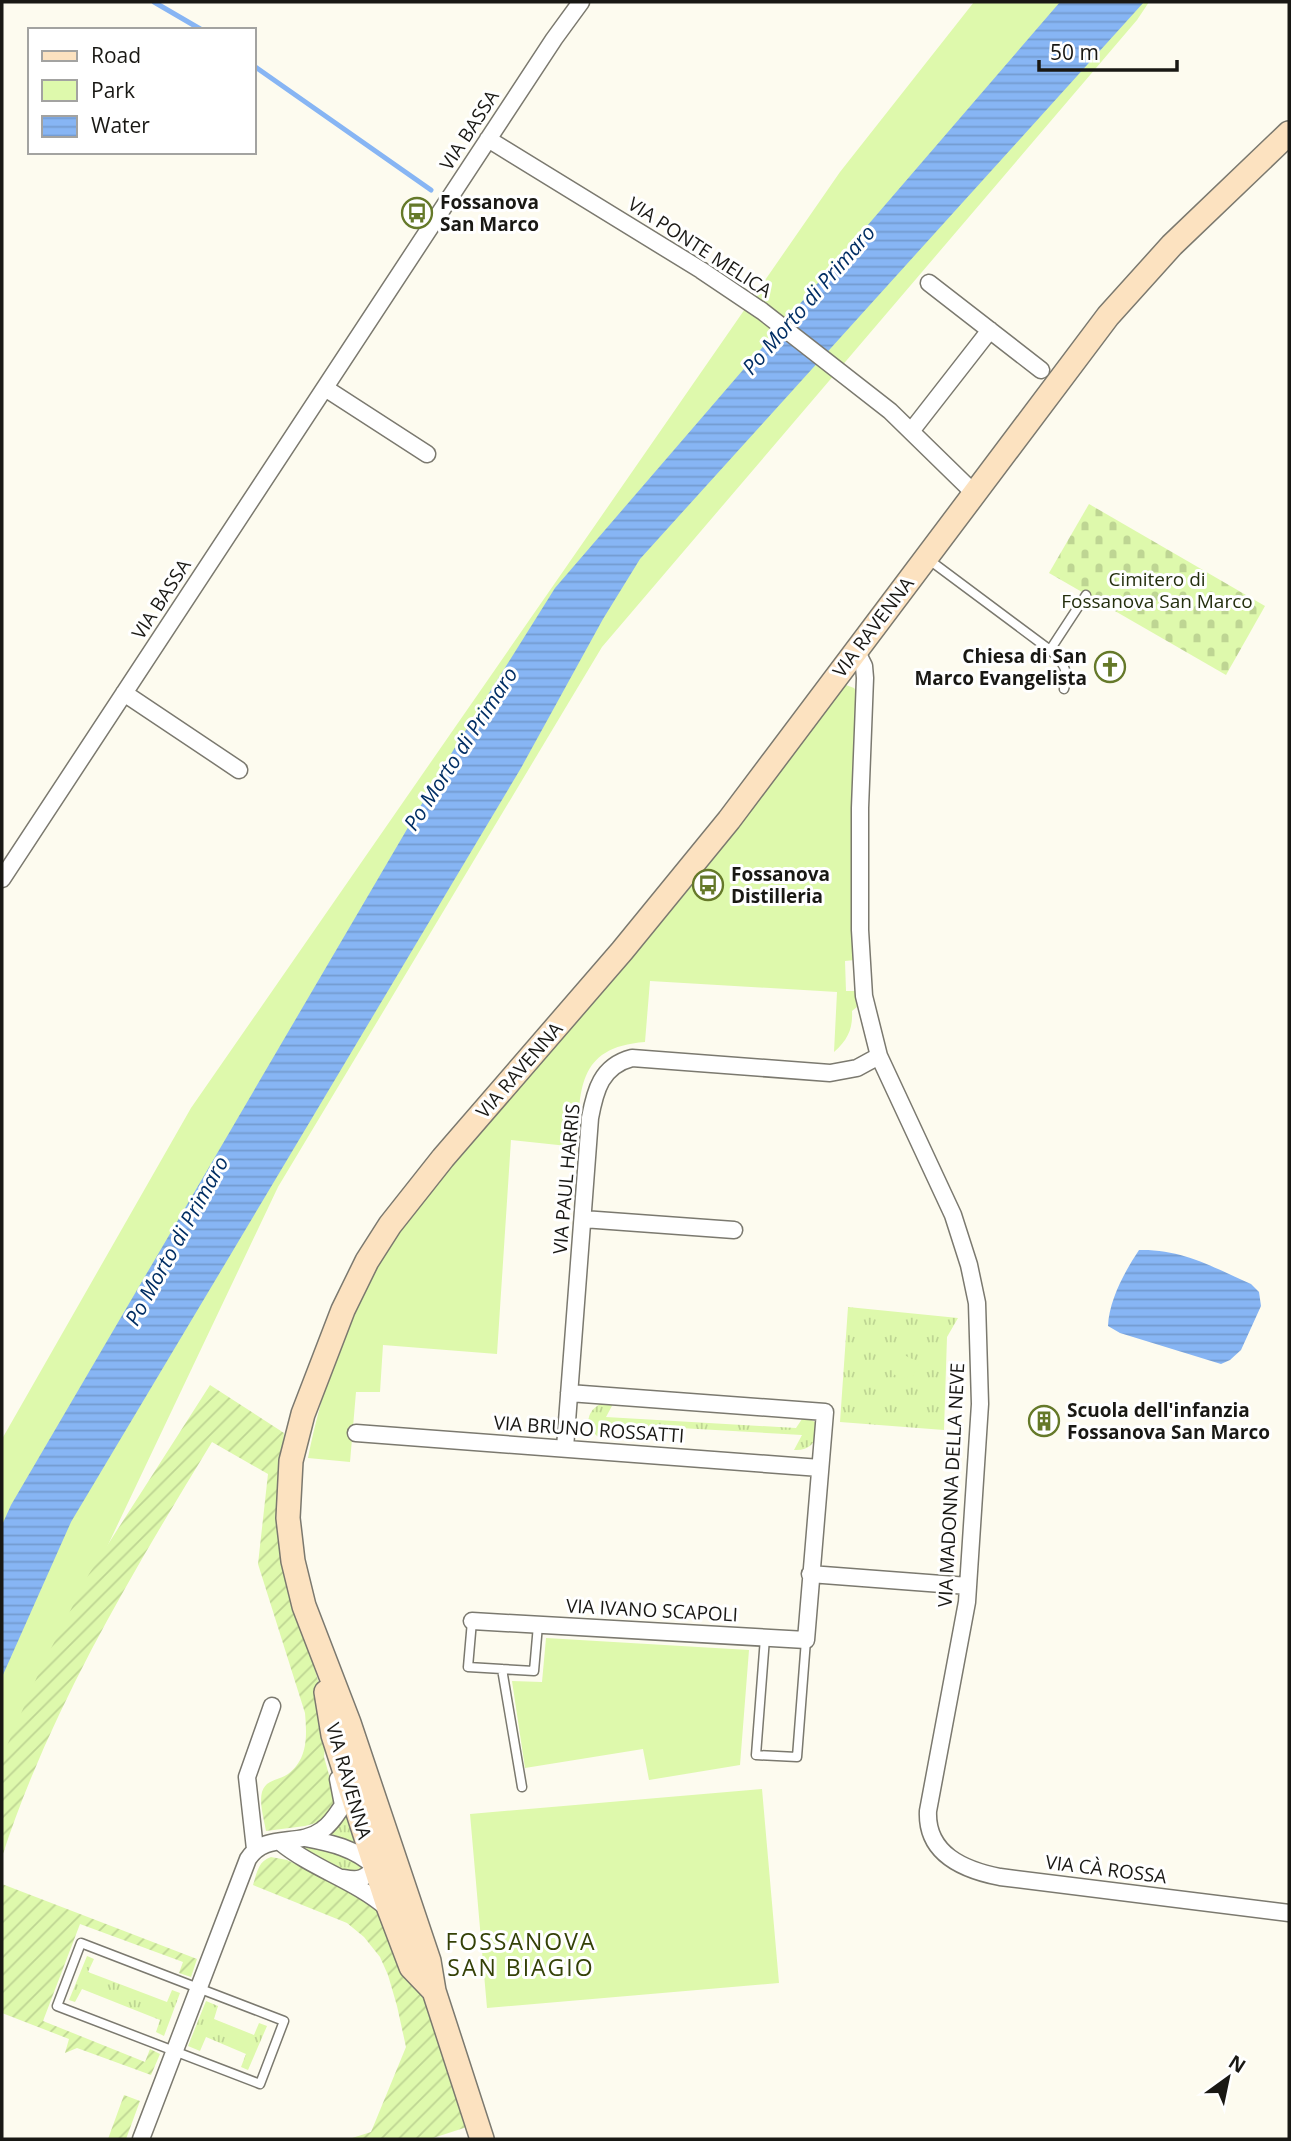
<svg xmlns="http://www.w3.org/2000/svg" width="1291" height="2141" viewBox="0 0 1291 2141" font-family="'Open Sans',sans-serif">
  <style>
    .grass { fill: url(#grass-tufts) }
    .cemetery { fill: url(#cemetery-stones) }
    .park { fill: #def9ac }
    .garden { fill: url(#garden-furrows) }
    .water { fill: url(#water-rules) }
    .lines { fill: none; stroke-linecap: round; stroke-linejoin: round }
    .stream { stroke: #87b5f4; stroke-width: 5 }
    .lane-casing { stroke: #7b796f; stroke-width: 11 }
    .street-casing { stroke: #7b796f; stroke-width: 19 }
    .secondary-casing { stroke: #7b796f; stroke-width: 26 }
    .lane { stroke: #fff; stroke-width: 8 }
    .street { stroke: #fff; stroke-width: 16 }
    .secondary { stroke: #fce2c0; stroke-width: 23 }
    .labels { text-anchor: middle; stroke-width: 6; stroke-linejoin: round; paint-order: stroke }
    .street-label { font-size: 19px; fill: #191814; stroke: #fff }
    .poi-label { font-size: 19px; font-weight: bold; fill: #191814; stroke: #fff; text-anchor: start }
    .park-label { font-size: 19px; fill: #242f0e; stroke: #fff }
    .water-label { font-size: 21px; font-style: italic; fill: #012e64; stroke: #fff }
    .quarter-label { font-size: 23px; letter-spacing: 2px; fill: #344107; stroke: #fff }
  </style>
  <defs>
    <pattern id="grass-tufts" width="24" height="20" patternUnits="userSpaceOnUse" patternTransform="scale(1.75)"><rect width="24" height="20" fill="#def9ac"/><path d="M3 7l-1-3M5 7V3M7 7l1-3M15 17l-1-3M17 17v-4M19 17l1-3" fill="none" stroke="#bed593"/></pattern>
    <pattern id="cemetery-stones" width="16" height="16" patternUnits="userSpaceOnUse" patternTransform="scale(1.75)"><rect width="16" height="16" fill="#def9ac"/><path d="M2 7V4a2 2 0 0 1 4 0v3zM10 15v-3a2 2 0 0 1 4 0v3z" fill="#bed593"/></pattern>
    <pattern id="garden-furrows" width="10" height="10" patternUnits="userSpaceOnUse" patternTransform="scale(1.75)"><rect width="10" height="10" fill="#def9ac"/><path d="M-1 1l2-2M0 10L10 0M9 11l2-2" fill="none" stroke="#bed593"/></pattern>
    <pattern id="water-rules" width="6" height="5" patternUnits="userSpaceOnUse" patternTransform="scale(1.75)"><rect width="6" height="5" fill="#87b5f4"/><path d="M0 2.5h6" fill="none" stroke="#749bd0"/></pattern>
  </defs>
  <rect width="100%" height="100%" fill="#fdfbef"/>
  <!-- grass -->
  <path class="grass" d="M 848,1307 L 958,1318 L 947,1337 L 944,1430 L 840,1422 Z
    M 602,1403 L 613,1404 L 606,1417 L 796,1428 L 804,1416 L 815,1422 L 819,1430 C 816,1443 808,1451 794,1450 L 802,1435 L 609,1424 L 600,1439 L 588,1427 C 588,1414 591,1409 602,1403 Z
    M 351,1807 L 363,1849 L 323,1836 Z
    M 312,1843 L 366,1864 L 368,1872 L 347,1875 L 286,1844 Z
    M 87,1956 L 94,1959 L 88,1972 L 167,2002 L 172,1990 L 180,1993 L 164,2036 L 156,2032 L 160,2020 L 82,1989 L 75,2002 L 69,2000 Z
    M 206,2001 L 218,2006 L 214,2019 L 254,2035 L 259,2023 L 267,2026 L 248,2070 L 241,2067 L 246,2054 L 206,2037 L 200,2051 L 188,2046 Z"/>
  <!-- cemetery -->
  <path class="cemetery" d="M 1089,504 L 1265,606 L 1226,675 L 1049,573 Z"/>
  <!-- park -->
  <path class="park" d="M 974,2 L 1149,2 L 1137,20 L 602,647 L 278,1187 L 2,1768 L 2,1439 L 191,1108 L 840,172 Z
    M 846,685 L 854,688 L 859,695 L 855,960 L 845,961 L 846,991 L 855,991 L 857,1007 L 852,1011 C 853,1028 848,1040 834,1052 L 837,992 L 650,981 L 645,1042 C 576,1047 580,1091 577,1147 L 511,1140 L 497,1354 L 383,1345 L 380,1392 L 356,1392 L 350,1462 L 308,1458 C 322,1388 346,1317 384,1255 C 406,1220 434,1187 461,1154 C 524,1076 593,1003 658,926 C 724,850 781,767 841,686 Z
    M 906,1356 L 919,1362 L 914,1375 L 901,1379 L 892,1373 L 898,1361 Z
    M 546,1638 L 749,1650 L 740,1765 L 649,1780 L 643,1749 L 525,1768 L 512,1681 L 542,1682 Z
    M 762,1789 L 779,1983 L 487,2008 L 470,1814 Z"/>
  <!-- garden -->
  <path class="garden" d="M 210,1385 L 284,1433 L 280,1476 L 291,1595 L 325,1702 L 326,1737 L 324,1757 L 335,1796 L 333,1806 L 323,1821 L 305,1826 L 266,1831 C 264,1819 259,1803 262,1792 C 266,1779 278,1781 288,1774 C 308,1759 307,1736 305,1713 L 258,1564 L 268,1474 L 212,1442 C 132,1573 49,1711 2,1857 L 2,1757 L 40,1670 L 89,1574 Z
    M 271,1857 L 287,1860 L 364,1897 L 379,1911 L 423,1995 L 467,2127 L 430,2139 L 349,2139 L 371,2132 L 406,2047 L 397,2006 L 388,1975 L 380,1957 L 364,1937 L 347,1923 L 253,1885 C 257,1873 258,1861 271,1857 Z
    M 2,1884 L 197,1959 L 191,1977 L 179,1973 L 183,1962 L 80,1924 L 43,2021 L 145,2062 L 150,2049 L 160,2054 L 151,2075 L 77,2048 L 65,2053 L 69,2039 L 2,2013 Z
    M 124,2095 L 140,2101 L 126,2139 L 108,2139 Z"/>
  <!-- water -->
  <path class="water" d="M 1060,2 L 1144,2 L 640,559 L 603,619 L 521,768 L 71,1522 L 2,1677 L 2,1525 L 11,1505 L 454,749 L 555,588 Z
    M 1139,1250 C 1182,1249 1213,1267 1251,1284 L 1259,1292 L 1261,1306 L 1241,1350 L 1230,1360 L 1221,1364 L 1120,1333 L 1108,1326 C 1109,1300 1125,1271 1139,1250 Z"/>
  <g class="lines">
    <!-- stream -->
    <path class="stream" d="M 154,2 L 202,30
      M 254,66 L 431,190"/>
    <!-- lane casing -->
    <g class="lane-casing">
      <path id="lane" d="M 928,559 L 1050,650 C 1062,661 1071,672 1064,689
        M 1050,650 L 1086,595
        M 472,1621 L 468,1667 L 534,1671 L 538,1625
        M 765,1638 L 756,1755 L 797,1757 L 806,1640
        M 502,1669 L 522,1787
        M 81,1943 L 284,2021 L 260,2084 L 57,2006 Z"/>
    </g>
    <!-- street casing -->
    <g class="street-casing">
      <path id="street" d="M 488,139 L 701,270 L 762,311 L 890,411 L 974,493
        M 929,283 L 1041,370
        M 325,388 L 427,454
        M 912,430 L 990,330
        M 856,650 L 864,666 L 865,678 L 860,808 L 860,930 L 864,996 L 879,1056 L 953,1215 L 969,1265 L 977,1303 L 980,1404 L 967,1602 L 928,1811 C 926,1854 964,1870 1000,1877 L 1289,1913
        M 124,693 L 239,770
        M 2,879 L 554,39 L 581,2
        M 583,1219 L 734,1230
        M 356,1433 L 820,1468
        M 565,1448 L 590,1118 C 595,1091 601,1066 632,1058 L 830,1073 L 857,1068 L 879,1056
        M 810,1574 L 968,1586
        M 472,1621 L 806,1640 L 825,1412 L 569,1393
        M 305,1838 C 331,1843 355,1848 375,1867 C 365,1879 359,1881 344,1878
        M 280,1842 C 313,1869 355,1880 387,1908
        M 255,1849 L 247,1777 L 272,1706
        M 141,2139 L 248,1859 C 266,1831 298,1848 322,1830 C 331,1824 337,1814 343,1805 L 338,1779"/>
    </g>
    <!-- secondary casing -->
    <g class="secondary-casing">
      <path id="secondary" d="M 326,1692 L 333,1735 L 389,1909 L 411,1967 L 434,1991
        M 482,2139 L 434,1991 L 429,1961 L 349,1723 L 304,1606 L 293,1561 L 288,1518 L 291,1461 L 303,1414 L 343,1310 L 367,1261 L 390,1225 L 443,1158 L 622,951 L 729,820 L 1108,316 L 1172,245 L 1289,133"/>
    </g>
    <!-- lane -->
    <use href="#lane" class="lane"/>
    <!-- street -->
    <use href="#street" class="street"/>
    <!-- secondary -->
    <use href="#secondary" class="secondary"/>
  </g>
  <!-- icons -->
  <defs>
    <g id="bus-ring" transform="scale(1.575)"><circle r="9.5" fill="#fff" stroke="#657929" stroke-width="1.5"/><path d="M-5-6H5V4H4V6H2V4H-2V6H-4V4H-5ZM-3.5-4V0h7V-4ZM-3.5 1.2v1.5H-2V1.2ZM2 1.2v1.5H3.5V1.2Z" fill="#657929"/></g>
    <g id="church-ring" transform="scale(1.575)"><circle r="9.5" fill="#fff" stroke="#657929" stroke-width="1.5"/><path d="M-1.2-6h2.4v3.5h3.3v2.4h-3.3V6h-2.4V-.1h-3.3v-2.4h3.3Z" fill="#657929"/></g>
    <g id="building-ring" transform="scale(1.575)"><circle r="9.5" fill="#fff" stroke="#657929" stroke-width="1.5"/><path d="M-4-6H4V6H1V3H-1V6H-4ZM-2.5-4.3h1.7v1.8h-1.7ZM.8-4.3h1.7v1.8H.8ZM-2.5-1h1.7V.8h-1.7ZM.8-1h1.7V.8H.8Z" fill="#657929"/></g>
  </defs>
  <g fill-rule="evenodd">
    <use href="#bus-ring" x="417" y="213"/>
    <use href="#church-ring" x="1110" y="667"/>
    <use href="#bus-ring" x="708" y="885"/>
    <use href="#building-ring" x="1044" y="1421"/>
  </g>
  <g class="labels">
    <!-- street labels -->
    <g class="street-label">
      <text transform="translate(469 130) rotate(-57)" y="7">VIA BASSA</text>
      <text transform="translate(700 247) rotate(33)" y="7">VIA PONTE MELICA</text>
      <text transform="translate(161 599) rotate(-57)" y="7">VIA BASSA</text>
      <text transform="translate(873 627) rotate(-53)" y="7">VIA RAVENNA</text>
      <text transform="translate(519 1070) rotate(-49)" y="7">VIA RAVENNA</text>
      <text transform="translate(566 1179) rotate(-85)" y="7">VIA PAUL HARRIS</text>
      <text transform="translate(589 1429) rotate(4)" y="7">VIA BRUNO ROSSATTI</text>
      <text transform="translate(951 1485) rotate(-87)" y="7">VIA MADONNA DELLA NEVE</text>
      <text transform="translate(652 1610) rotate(3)" y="7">VIA IVANO SCAPOLI</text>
      <text transform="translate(349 1781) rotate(74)" y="7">VIA RAVENNA</text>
      <text transform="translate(1106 1869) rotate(7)" y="7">VIA CÀ ROSSA</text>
    </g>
    <!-- poi labels -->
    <g class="poi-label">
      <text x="440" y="209">Fossanova<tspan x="440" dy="22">San Marco</tspan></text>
      <text x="1087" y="663" text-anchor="end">Chiesa di San<tspan x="1087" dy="22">Marco Evangelista</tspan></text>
      <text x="731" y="881">Fossanova<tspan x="731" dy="22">Distilleria</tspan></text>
      <text x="1067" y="1417">Scuola dell'infanzia<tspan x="1067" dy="22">Fossanova San Marco</tspan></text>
    </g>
    <!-- park labels -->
    <g class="park-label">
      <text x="1157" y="586">Cimitero di<tspan x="1157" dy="22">Fossanova San Marco</tspan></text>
    </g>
    <!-- water labels -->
    <g class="water-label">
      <text transform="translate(809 300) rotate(-49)" y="7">Po Morto di Primaro</text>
      <text transform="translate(461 749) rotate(-57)" y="7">Po Morto di Primaro</text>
      <text transform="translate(177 1241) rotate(-61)" y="7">Po Morto di Primaro</text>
    </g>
    <!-- quarter labels -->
    <g class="quarter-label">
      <text x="521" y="1950">FOSSANOVA<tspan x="521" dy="26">SAN BIAGIO</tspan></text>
    </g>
  </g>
  <!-- border -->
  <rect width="1291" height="2141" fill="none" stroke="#191814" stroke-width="7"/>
  <!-- legend -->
  <rect x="28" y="28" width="228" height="126" fill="#ffffff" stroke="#a3a3a1" stroke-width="2"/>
  <rect x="42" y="51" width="35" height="10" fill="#fce2c0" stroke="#a3a3a1" stroke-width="2"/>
  <text x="91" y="63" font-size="21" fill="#191814">Road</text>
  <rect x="42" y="80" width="35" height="21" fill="#def9ac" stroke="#a3a3a1" stroke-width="2"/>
  <text x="91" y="98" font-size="21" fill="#191814">Park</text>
  <rect x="42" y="116" width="35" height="21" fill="url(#water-rules)" stroke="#a3a3a1" stroke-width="2"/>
  <text x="91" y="133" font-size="21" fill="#191814">Water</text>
  <!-- north arrow -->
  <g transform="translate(1228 2078) rotate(33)" stroke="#ffffff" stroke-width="5" paint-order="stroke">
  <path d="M0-5L12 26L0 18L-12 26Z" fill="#191814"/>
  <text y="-10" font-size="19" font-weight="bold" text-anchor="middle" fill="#191814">N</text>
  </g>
  <!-- scale -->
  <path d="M1039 60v10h138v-10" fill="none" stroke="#191814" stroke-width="3.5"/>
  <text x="1050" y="60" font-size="21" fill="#191814" stroke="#ffffff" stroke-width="5" paint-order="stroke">50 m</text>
</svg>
